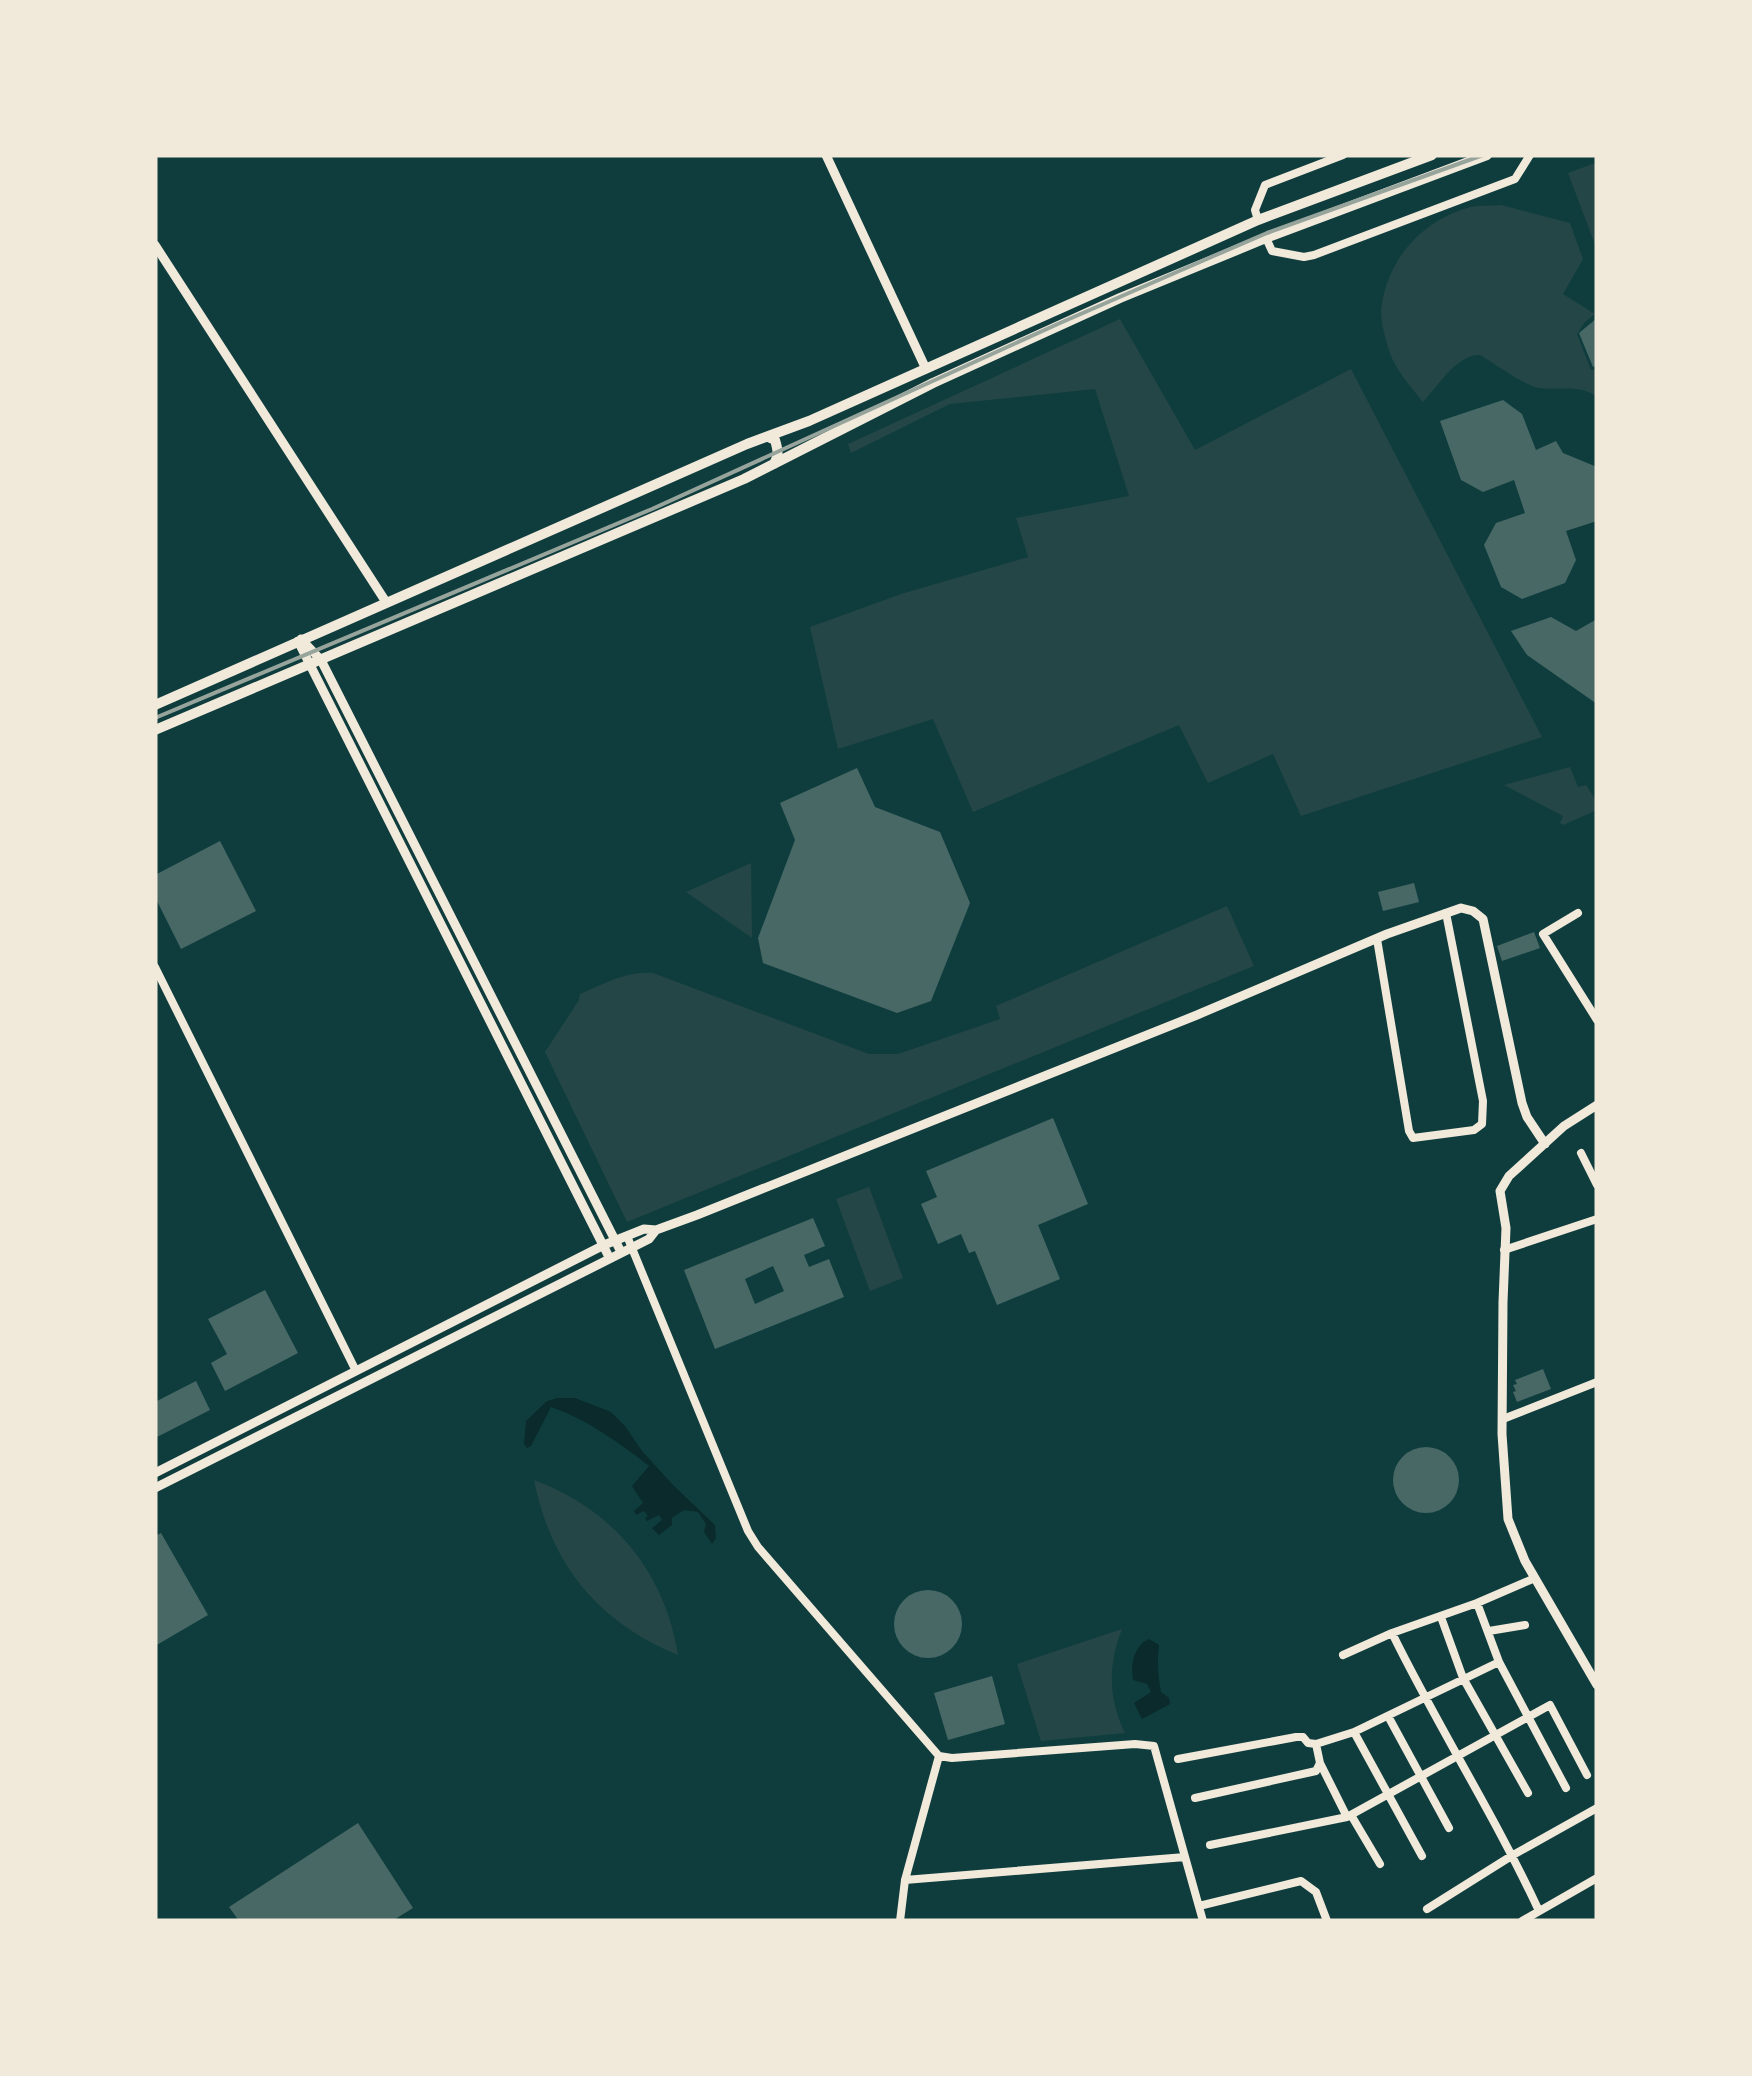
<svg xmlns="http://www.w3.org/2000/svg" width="1752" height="2076" viewBox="0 0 1752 2076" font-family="Manrope,sans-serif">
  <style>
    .green { fill: #244646 }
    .water { fill: #0a2a2b }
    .building { fill: #486865; fill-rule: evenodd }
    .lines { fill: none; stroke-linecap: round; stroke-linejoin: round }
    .minor { stroke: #f1e9da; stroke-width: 8 }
    .tertiary { stroke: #f1e9da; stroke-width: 9 }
    .secondary { stroke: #f1e9da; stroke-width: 10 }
    .rail { stroke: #97a49c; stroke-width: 4 }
  </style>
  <rect width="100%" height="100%" fill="#0f3d3e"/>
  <!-- green -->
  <path class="green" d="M 1595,163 L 1597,169 L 1597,250 L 1568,173 Z
    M 1501,205 L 1570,223 L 1583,259 L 1563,294 L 1595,314 L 1585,322 L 1577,334 L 1591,370 L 1597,369 L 1597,397 C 1579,383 1556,392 1535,387 C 1521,383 1494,363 1480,355 C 1457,354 1438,386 1423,402 C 1411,387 1394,368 1389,350 C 1385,338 1379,317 1382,304 C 1389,257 1424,219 1471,207 C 1480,205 1491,206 1501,205 Z
    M 1120,319 L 1195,450 L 1351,369 L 1542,737 L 1301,816 L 1273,754 L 1208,783 L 1179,725 L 973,812 L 933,719 L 838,749 L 810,627 L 901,594 L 1028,557 L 1016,518 L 1129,496 L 1095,389 L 950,404 L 851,453 L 848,444 Z
    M 1570,767 L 1578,787 L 1586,785 L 1595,799 L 1597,799 L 1597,810 L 1563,825 L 1560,823 L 1563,816 L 1504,785 Z
    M 751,863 L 752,938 L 686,892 Z
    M 1227,906 L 1254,966 L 627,1222 L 545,1052 L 579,1000 L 580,994 C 604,984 626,971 653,973 L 869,1054 L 898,1054 L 1000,1019 L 996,1006 Z
    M 869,1187 L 903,1278 L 870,1291 L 836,1199 Z
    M 534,1480 C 613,1509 665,1572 678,1655 C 598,1622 551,1565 534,1480 Z
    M 1122,1629 C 1108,1665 1108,1698 1125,1733 L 1041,1741 L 1017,1664 Z"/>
  <!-- water -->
  <path class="water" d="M 557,1398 L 575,1398 L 611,1412 L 625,1426 L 642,1451 L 674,1486 L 715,1525 L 716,1538 L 712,1544 L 704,1532 L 706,1524 L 698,1512 L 684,1510 L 672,1518 L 672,1525 L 659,1535 L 652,1528 L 662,1520 L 659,1515 L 647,1521 L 645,1518 L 648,1516 L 644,1511 L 636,1515 L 634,1511 L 643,1503 L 632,1486 L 649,1466 C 618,1442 588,1420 551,1407 L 531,1446 L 527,1448 L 524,1444 L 526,1421 L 547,1401 Z
    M 1149,1639 L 1159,1645 C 1157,1661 1158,1676 1161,1692 L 1169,1698 L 1170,1704 L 1142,1719 L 1134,1703 L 1151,1692 L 1147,1684 L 1133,1680 C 1130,1665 1134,1645 1149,1639 Z"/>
  <!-- building -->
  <path class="building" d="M 1597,318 L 1597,366 L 1593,367 L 1579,333 Z
    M 1503,400 L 1522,414 L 1536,450 L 1556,441 L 1563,453 L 1597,467 L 1597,521 L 1566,531 L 1576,560 L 1565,583 L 1522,599 L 1501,587 L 1484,545 L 1496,523 L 1525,513 L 1514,480 L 1483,492 L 1461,480 L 1440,421 Z
    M 1551,617 L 1576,631 L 1597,619 L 1597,704 L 1527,655 L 1511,631 Z
    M 857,768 L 875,807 L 940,832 L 970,903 L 931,1001 L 897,1013 L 763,963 L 758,938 L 795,840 L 780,803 Z
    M 220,841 L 256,911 L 181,949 L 155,897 L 155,875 Z
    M 1414,883 L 1419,902 L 1383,911 L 1378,892 Z
    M 1534,932 L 1540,948 L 1502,961 L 1497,946 Z
    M 1053,1118 L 1088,1204 L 1038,1225 L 1060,1279 L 997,1305 L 975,1251 L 969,1253 L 961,1234 L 938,1244 L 921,1204 L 937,1197 L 926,1171 Z
    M 813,1218 L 825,1246 L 804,1255 L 809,1267 L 829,1259 L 844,1297 L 715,1349 L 684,1270 ZM 773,1266 L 784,1291 L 755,1304 L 745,1279 Z
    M 265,1290 L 298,1353 L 225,1391 L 211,1363 L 227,1354 L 208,1319 Z
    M 1543,1369 L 1551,1389 L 1517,1402 L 1513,1392 L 1516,1391 L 1513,1385 L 1517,1384 L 1515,1380 Z
    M 196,1381 L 210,1410 L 155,1438 L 155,1402 Z
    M1393 1480a33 33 0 1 1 66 0a33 33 0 1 1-66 0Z
    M 161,1533 L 208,1615 L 155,1646 L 155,1536 Z
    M894 1624a34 34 0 1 1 68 0a34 34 0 1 1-68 0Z
    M 992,1676 L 1005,1724 L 948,1740 L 934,1693 Z
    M 358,1823 L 413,1908 L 392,1921 L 239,1921 L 229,1907 Z"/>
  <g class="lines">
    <!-- minor -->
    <path class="minor" d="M 1258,220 L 1255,210 L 1265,185 L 1343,155
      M 1266,238 L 1272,251 L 1304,257 L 1314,255 L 1515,179 L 1530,155
      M 1578,913 L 1543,934 L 1597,1020
      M 1377,939 L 1409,1131 L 1413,1138 L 1474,1130 L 1482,1124 L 1483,1101 L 1446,913
      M 155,967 L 356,1371
      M 1581,1153 L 1597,1185
      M 627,1236 L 748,1531 L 758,1547 L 939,1756
      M 1504,1250 L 1597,1219
      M 1503,1419 L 1597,1382
      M 1477,1603 L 1499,1662 L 1566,1788
      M 1441,1617 L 1463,1678 L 1528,1793
      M 1489,1631 L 1525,1625
      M 1392,1633 C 1438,1727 1495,1816 1539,1911
      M 1343,1655 L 1392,1633 L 1477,1603 L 1535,1578
      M 1388,1716 L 1449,1828
      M 1354,1732 L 1422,1856
      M 1316,1744 L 1320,1763 L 1347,1817
      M 939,1756 L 952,1758 L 1135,1744 L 1154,1746 L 1203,1921
      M 1178,1759 L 1296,1737 L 1303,1737 L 1308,1743 L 1316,1744 L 1354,1732 L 1499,1662
      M 1195,1798 L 1316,1771 L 1320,1763
      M 1351,1815 L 1380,1864
      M 1210,1845 L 1347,1817 L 1550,1705 L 1587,1775
      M 905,1880 L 1185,1857
      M 1199,1906 L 1301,1881 L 1316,1892 L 1327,1921
      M 1427,1909 L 1513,1855 L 1597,1808
      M 900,1921 L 905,1880 L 939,1756
      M 1522,1921 L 1597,1878"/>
    <!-- tertiary -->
    <path class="tertiary" d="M 826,155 L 926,369
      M 155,245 L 386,602
      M 301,639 L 321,660 L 621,1252
      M 298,641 L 609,1257
      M 1597,1105 L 1564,1126 L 1509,1176 L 1500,1191 L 1506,1228 L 1503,1302 L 1502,1434 L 1508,1519 L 1525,1561 L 1597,1685
      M 155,1473 L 604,1245 L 644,1229 L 656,1230 L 697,1215 L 1197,1015 L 1387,934 L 1461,908 L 1473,911 L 1483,919 L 1522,1103 L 1527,1117 L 1545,1144
      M 155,1488 L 649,1239 L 656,1230"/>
    <!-- secondary -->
    <path class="secondary" d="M 768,437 L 775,440 C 778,450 779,455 774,464
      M 155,705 L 747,444 L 809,421 L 1258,220 L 1432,155
      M 155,730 L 744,479 L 933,383 L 1120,298 L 1266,238 L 1487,155"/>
    <!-- rail -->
    <path class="rail" d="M 155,718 L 652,509 L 1060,323 L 1209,258 L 1267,233 L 1483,155"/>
  </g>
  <!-- border -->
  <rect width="1752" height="2076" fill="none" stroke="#f1e9da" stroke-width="315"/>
</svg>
